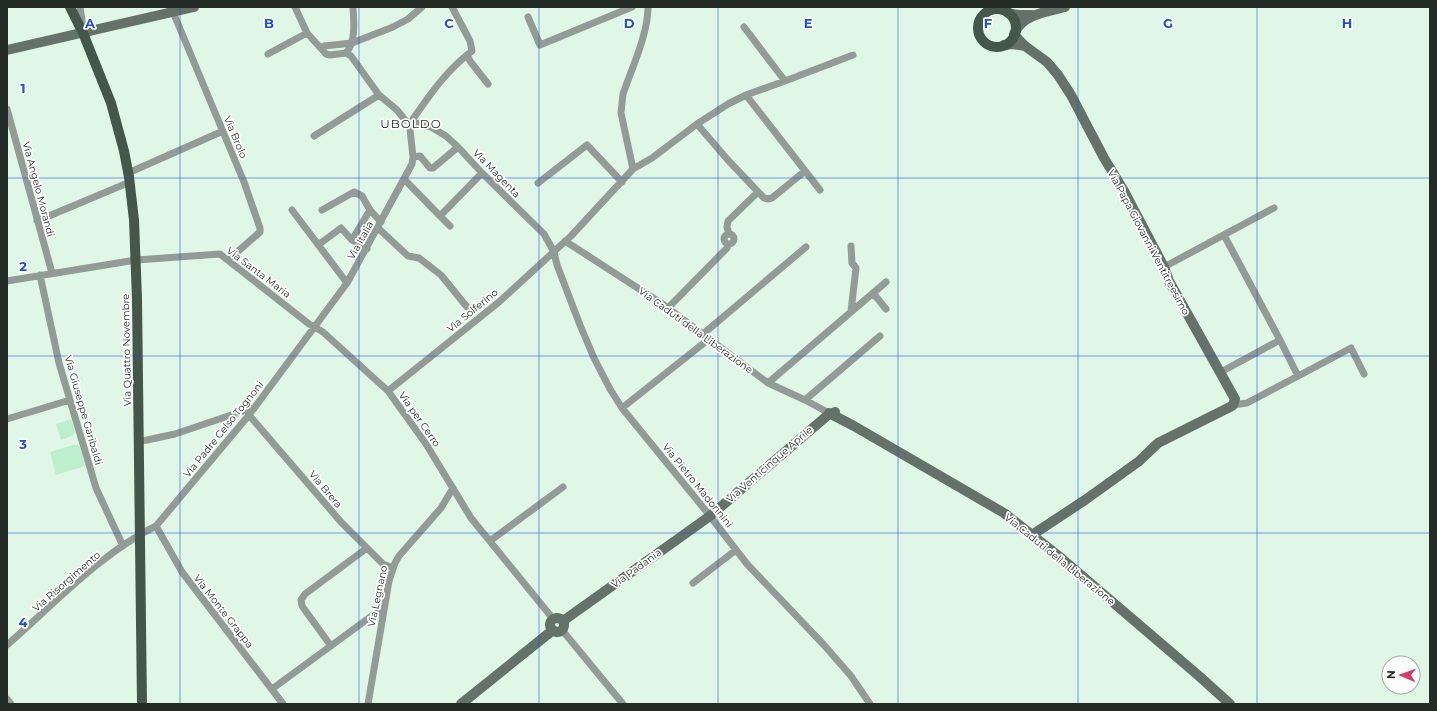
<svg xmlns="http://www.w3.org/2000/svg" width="1437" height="711" viewBox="0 0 1437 711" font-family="Montserrat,sans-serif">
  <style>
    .green { fill: #bdefcf }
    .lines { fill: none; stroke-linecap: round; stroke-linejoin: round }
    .street { stroke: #929b95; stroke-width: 7 }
    .secondary { stroke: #657269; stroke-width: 10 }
    .primary { stroke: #45564b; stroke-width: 10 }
    .grid { fill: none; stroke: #1d4ed8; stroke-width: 1; stroke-opacity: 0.55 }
    .labels { text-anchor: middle; stroke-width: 3.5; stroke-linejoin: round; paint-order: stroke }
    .street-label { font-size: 10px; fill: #242c27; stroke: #fff }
    .quarter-label { font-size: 12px; letter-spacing: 1px; fill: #242c27; stroke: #fff }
    .grid-label { font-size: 13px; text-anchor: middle; font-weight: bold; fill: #1d4ed8; stroke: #fff; stroke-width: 3.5; stroke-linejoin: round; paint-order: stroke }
  </style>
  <rect width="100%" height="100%" fill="#e0f7e8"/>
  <!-- green -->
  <path class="green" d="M 71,419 C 77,434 76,435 61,440 L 56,424 Z
    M 73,445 L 77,445 L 80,447 L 85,466 L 56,475 L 50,452 Z"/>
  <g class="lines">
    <!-- street -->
    <path class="street" d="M 80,7 L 83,27
      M 295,7 L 307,33 L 326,54 L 330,55 L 346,53 C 356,41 354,22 353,7
      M 173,12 L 244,182 L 260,228 L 260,232 L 228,260
      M 528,17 L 540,45 L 632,7
      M 744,27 L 785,81
      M 321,48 L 324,46 L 352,43 L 393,27 L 408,19 L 422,7
      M 346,53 L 351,56 L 379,95 L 397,110 L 405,120
      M 268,54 L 307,33
      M 467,55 L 470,61 L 488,84
      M 746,95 L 820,190
      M 7,109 L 52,273
      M 413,119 C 431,93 447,70 472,51 L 470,41 L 452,7
      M 415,123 L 431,127 L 446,136 L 458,147 L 482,173 L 544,234 L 554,252 L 557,265 L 580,325 L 594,358 L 610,389 L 622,408 L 706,511 L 747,564 L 824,645 L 851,676 L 870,704
      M 697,124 L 727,159 L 764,198 L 768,199 L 772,198 L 805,171
      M 314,136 L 379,95
      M 413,157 L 420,156 L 430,168 L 433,168 L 458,147
      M 633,169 L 621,113 L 623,94 C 632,68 648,34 648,7
      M 128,173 L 223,131
      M 404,179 L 440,216 L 482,173
      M 538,183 L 587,145 L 622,182
      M 292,210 L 347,283
      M 322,210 L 354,192 L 362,196 L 370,210
      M 440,216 L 450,226
      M 37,221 L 130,182
      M 378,228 L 408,256 L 419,258 L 441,275 L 467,307
      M 729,234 L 727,227 L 728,221 L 758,192
      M724 239a5 5 0 1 1 10 0a5 5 0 1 1-10 0Z
      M 352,240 L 370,210 L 381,222
      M 565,241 L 664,305 L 768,383 L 805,400 L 829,413
      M 318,245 L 341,228 L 352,240 L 367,249
      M 851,246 L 852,263 L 856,268 L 851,311
      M 1164,267 L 1274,208
      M 40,275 L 59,363 L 96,488 L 123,546
      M 7,281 L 136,260 L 220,254 L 309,324 L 323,332 L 388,391 L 426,444 L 471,518 L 554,620
      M 873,293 L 886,309
      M 668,308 L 727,248 L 728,244
      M 703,334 L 806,247
      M 1280,340 L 1298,376
      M 1221,372 L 1280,340 L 1224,235
      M 768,383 L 886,282
      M 388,391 L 499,302 L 571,236 L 633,169 L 652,158 L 697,124 L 728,104 L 746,95 L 785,81 L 853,55
      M 805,400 L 880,336
      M 1233,405 L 1247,403 L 1351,348 L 1364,374
      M 622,408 L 709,339
      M 249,415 L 341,522 L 383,564 L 393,568
      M 7,419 L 70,400
      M 139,441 L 147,440 L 175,434 L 255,407
      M 156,526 L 182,572 L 283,704
      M 490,541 L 563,487
      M 693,583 L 736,550
      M 562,630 L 623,704
      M 7,645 C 53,605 101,553 156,526 L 249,415 L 347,283 L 412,164 L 413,157 L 410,129
      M 331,646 L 302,606 L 301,600 L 305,594 L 367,548
      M 272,689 L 373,615 L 378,613 L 383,613
      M 7,699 L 11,704
      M 368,704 L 389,581 L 395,563 L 399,556 L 441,508 L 453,488"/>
    <!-- secondary -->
    <path class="secondary" d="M 1008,13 L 1018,15 L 1031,15
      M 1015,32 C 1024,14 1046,12 1065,7
      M 1004,45 L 1013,44 L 1025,46 L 1019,40 L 1014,34
      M 1025,46 L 1047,62 L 1058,75 L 1071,95 L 1104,158 L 1124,191 L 1164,267 L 1169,281 L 1235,399 L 1233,405 L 1230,407 L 1158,443 L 1138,462 L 1085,500 L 1032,535
      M 7,50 L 194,7
      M 829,413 L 854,426 L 1004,513 L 1061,558 L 1199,676 L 1230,704
      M550 625a7 7 0 1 1 14 0a7 7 0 1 1-14 0Z
      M 563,621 L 710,516 L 828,415 L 835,412
      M 461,704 L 553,630"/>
    <!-- primary -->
    <path class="primary" d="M 70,7 L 83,33 L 111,103 L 124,151 L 129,177 L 134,220 L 137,299 L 142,704
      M978 28a19 19 0 1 1 38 0a19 19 0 1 1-38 0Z"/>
  </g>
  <!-- grid -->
  <path class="grid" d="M 180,7 L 180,704M 359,7 L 359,704M 539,7 L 539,704M 718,7 L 718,704M 898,7 L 898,704M 1078,7 L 1078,704M 1257,7 L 1257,704M 7,178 L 1430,178M 7,356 L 1430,356M 7,533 L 1430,533"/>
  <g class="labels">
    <!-- street labels -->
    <g class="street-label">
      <text transform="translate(236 137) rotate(67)" y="4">Via Brolo</text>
      <text transform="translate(497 173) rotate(46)" y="4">Via Magenta</text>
      <text transform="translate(39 189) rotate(75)" y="4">Via Angelo Morandi</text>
      <text transform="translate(360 240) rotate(-61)" y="4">Via Italia</text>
      <text transform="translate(1149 242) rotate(62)" y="4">Via Papa Giovanni Ventitreesimo</text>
      <text transform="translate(259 272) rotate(37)" y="4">Via Santa Maria</text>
      <text transform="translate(472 310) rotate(-39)" y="4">Via Solferino</text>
      <text transform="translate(696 330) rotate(36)" y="4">Via Caduti della Liberazione</text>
      <text transform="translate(126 350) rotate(-91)" y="4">Via Quattro Novembre</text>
      <text transform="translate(84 410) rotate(74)" y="4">Via Giuseppe Garibaldi</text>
      <text transform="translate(420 419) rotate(55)" y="4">Via per Cerro</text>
      <text transform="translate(223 429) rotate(-51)" y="4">Via Padre Celso Tognoni</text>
      <text transform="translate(769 464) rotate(-41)" y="4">Via Venticinque Aprile</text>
      <text transform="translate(698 485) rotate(51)" y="4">Via Pietro Madonnini</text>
      <text transform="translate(326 489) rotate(50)" y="4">Via Brera</text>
      <text transform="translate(1060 559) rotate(39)" y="4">Via Caduti della Liberazione</text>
      <text transform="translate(636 568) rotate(-36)" y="4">Via Padania</text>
      <text transform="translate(66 581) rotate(-41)" y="4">Via Risorgimento</text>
      <text transform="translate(377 596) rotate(-78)" y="4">Via Legnano</text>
      <text transform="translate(224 611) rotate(52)" y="4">Via Monte Grappa</text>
    </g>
    <!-- quarter labels -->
    <g class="quarter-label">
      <text x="411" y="128">UBOLDO</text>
    </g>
  </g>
  <g class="grid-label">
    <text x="90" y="28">A</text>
    <text x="269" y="28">B</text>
    <text x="449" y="28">C</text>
    <text x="629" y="28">D</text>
    <text x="808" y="28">E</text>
    <text x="988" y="28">F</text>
    <text x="1168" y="28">G</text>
    <text x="1347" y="28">H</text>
    <text x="23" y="93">1</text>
    <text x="23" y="271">2</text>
    <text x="23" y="449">3</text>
    <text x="23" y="627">4</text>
  </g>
  <!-- border -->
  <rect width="1437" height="711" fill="none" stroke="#242c27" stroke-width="16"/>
  <!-- north arrow -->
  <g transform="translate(1401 675) rotate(272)"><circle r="19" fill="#ffffff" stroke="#a7aba9"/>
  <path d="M0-3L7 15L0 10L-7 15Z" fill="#ce406b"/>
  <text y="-6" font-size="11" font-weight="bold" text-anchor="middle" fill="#242c27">N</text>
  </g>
</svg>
